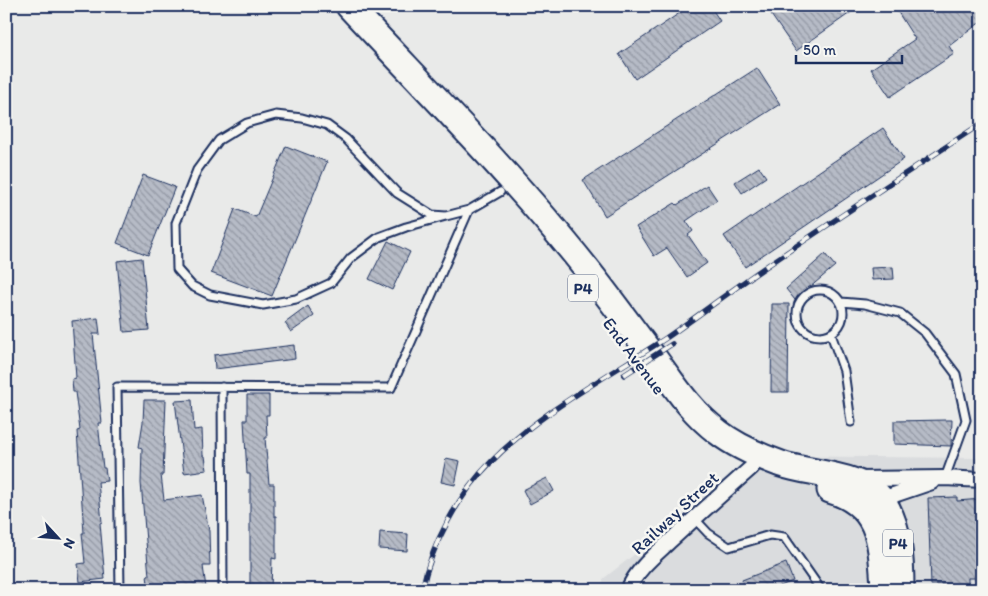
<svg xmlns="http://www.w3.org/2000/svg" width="988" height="596" viewBox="0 0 988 596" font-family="Itim,sans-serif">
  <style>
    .built { fill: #dadcde }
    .building { fill: url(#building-back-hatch); stroke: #1b2f5e }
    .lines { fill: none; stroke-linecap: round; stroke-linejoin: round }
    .lane-casing { stroke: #1b2f5e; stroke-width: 11 }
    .street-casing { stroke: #1b2f5e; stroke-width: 18 }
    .highway-casing { stroke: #1b2f5e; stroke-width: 29 }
    .lane { stroke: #f6f6f2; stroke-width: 7 }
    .street { stroke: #f6f6f2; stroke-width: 14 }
    .highway { stroke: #f6f6f2; stroke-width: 25 }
    .rail-casing { stroke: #1b2f5e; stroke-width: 5.5 }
    .rail { stroke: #f6f6f2; stroke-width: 4; stroke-dasharray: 11; stroke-linecap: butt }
    .labels { text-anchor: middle; stroke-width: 5; stroke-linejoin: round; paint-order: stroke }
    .shield { fill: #f6f6f2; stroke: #5d6b8a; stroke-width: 1 }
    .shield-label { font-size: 16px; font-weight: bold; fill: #1b2f5e }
    .street-label { font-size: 18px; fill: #1b2f5e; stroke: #f6f6f2 }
  </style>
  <defs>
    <pattern id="building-back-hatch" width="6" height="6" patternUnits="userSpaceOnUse" patternTransform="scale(1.25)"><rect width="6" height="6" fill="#b6bbc6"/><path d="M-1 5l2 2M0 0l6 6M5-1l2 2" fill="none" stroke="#9398a4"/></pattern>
  </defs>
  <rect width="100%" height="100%" fill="#e9eae9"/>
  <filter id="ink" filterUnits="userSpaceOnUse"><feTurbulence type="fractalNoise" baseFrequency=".02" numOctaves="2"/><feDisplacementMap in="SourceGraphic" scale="10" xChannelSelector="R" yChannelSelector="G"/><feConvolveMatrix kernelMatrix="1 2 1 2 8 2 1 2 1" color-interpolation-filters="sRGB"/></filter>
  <g filter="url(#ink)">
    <!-- built -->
    <path class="built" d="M 760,456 L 982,458 L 982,590 L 602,590 L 603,579 Z"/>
    <!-- building -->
    <path class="building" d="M 690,6 L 710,6 L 720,21 L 635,79 L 619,54 Z
      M 765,6 L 860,6 L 796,51 Z
      M 894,6 L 982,6 L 982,21 L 949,46 L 954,54 L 890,97 L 871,69 L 915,39 Z
      M 757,68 L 780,104 L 605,216 L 583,180 Z
      M 883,128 L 904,159 L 745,267 L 724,236 Z
      M 286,146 L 327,162 L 272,296 L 211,273 L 235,209 L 256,217 Z
      M 759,167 L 766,177 L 742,193 L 735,182 Z
      M 143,175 L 175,187 L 148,255 L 117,243 Z
      M 707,185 L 717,200 L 686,221 L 693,231 L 688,235 L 707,263 L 687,277 L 667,248 L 654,256 L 636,227 L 675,203 L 677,205 Z
      M 388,241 L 410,252 L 392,290 L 369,279 Z
      M 825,254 L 835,266 L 795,300 L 786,289 Z
      M 142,258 L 149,330 L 124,332 L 117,261 Z
      M 893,267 L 894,279 L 872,280 L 871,268 Z
      M 772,304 L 789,304 L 788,392 L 771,392 Z
      M 308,306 L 314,316 L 291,332 L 285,323 Z
      M 98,318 L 100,334 L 93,334 L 102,423 L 98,423 L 103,468 L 105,468 L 107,481 L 98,482 L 102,522 L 100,523 L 105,579 L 80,582 L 78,564 L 85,563 L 82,533 L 84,533 L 77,431 L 80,430 L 75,392 L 73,392 L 72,379 L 76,378 L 72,321 Z
      M 294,345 L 295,359 L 215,369 L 214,355 Z
      M 247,395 L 269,395 L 269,415 L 266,415 L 267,438 L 265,438 L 269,484 L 274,484 L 274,516 L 276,516 L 276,559 L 272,558 L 271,590 L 250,590 L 250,474 L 247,474 L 244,420 L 247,420 Z
      M 144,400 L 166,400 L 163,475 L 161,475 L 164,500 L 202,495 L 209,531 L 210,566 L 203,566 L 206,588 L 195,590 L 149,590 L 147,576 L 149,576 L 141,483 L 142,448 L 139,447 L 143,422 Z
      M 192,400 L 194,430 L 202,429 L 203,456 L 205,456 L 207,470 L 184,473 L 175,401 Z
      M 946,420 L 952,420 L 951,446 L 894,444 L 894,421 Z
      M 446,458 L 460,461 L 455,485 L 441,482 Z
      M 547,478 L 554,491 L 530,504 L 523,490 Z
      M 957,497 L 957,501 L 982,499 L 982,578 L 968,578 L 968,584 L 931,585 L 928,498 Z
      M 380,532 L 408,534 L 407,551 L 379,549 Z
      M 786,563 L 793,581 L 770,590 L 745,590 L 742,580 Z"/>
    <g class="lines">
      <!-- lane casing -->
      <g class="lane-casing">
        <path id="lane" d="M 446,216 L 406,227 L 379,237 L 351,258 L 331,283 L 296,299 L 263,305 L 210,295 L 192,286 L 177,269 L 176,223 L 197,170 L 219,140 L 247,123 L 276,115 L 302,118 L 327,125 L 346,139 L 397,193 L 432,215 L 446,216 L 469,210 L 500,192
          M797 313a23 23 0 1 1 46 0a23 23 0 1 1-46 0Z
          M 841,302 L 865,304 L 900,313 L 925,333 L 956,374 L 966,420 L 945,478
          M 831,334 L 844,371 L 851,422
          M 222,387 L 223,590
          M 694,518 L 708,533 L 729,547 L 770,535 L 784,537 L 821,590
          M 120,590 L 117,387 L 391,388 L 469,210"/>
      </g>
      <!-- street casing -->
      <g class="street-casing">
        <path id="street" d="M 858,479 L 945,478 L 982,480
          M 878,504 L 882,499 L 932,482
          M 628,590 C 637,569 655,555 671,540 C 698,515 725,491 752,467"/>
      </g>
      <!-- highway casing -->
      <g class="highway-casing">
        <path id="highway" d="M 349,6 C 429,92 513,176 586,268 C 610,298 632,329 655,359 C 674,385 691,412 718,432 C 736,446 759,456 781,464 C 809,474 864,474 882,500 C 900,526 901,560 901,590
          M 830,490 C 881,505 881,542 884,587"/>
      </g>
      <!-- lane -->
      <use href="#lane" class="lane"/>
      <!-- street -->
      <use href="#street" class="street"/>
      <!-- highway -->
      <use href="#highway" class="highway"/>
      <!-- rail casing -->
      <g class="rail-casing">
        <path id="rail" d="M 624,375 L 672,344
          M 422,590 C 431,545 459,494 491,462 C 541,411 607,377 666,338 C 698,316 729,292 761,270 C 834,220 908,172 982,123"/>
      </g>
      <!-- rail -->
      <use href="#rail" class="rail"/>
    </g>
  </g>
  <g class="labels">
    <!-- shield labels -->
    <g class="shield">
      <rect x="568" y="274.5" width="30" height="27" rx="4"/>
      <rect x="883" y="529.5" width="30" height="27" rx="4"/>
    </g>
    <g class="shield-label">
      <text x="583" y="294">P4</text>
      <text x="898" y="549">P4</text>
    </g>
    <!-- street labels -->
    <g class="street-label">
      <text transform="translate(634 356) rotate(53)" y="6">End Avenue</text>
      <text transform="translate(675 513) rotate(-43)" y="6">Railway Street</text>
    </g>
  </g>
  <!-- margin -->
  <rect width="988" height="596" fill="none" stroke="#f6f6f2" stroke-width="25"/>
  <rect x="12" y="12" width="963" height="571" fill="none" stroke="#1b2f5e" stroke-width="2" filter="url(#ink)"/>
  <!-- north arrow -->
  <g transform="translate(58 538) rotate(116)" stroke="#f6f6f2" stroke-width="4" paint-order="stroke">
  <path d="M0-4L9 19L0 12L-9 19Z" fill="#1b2f5e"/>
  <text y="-8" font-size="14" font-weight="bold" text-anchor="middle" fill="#1b2f5e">N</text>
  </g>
  <!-- scale -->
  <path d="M796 55v8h106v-8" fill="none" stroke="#1b2f5e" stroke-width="2.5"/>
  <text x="803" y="55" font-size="15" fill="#1b2f5e" stroke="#f6f6f2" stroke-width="4" paint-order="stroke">50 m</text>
</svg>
